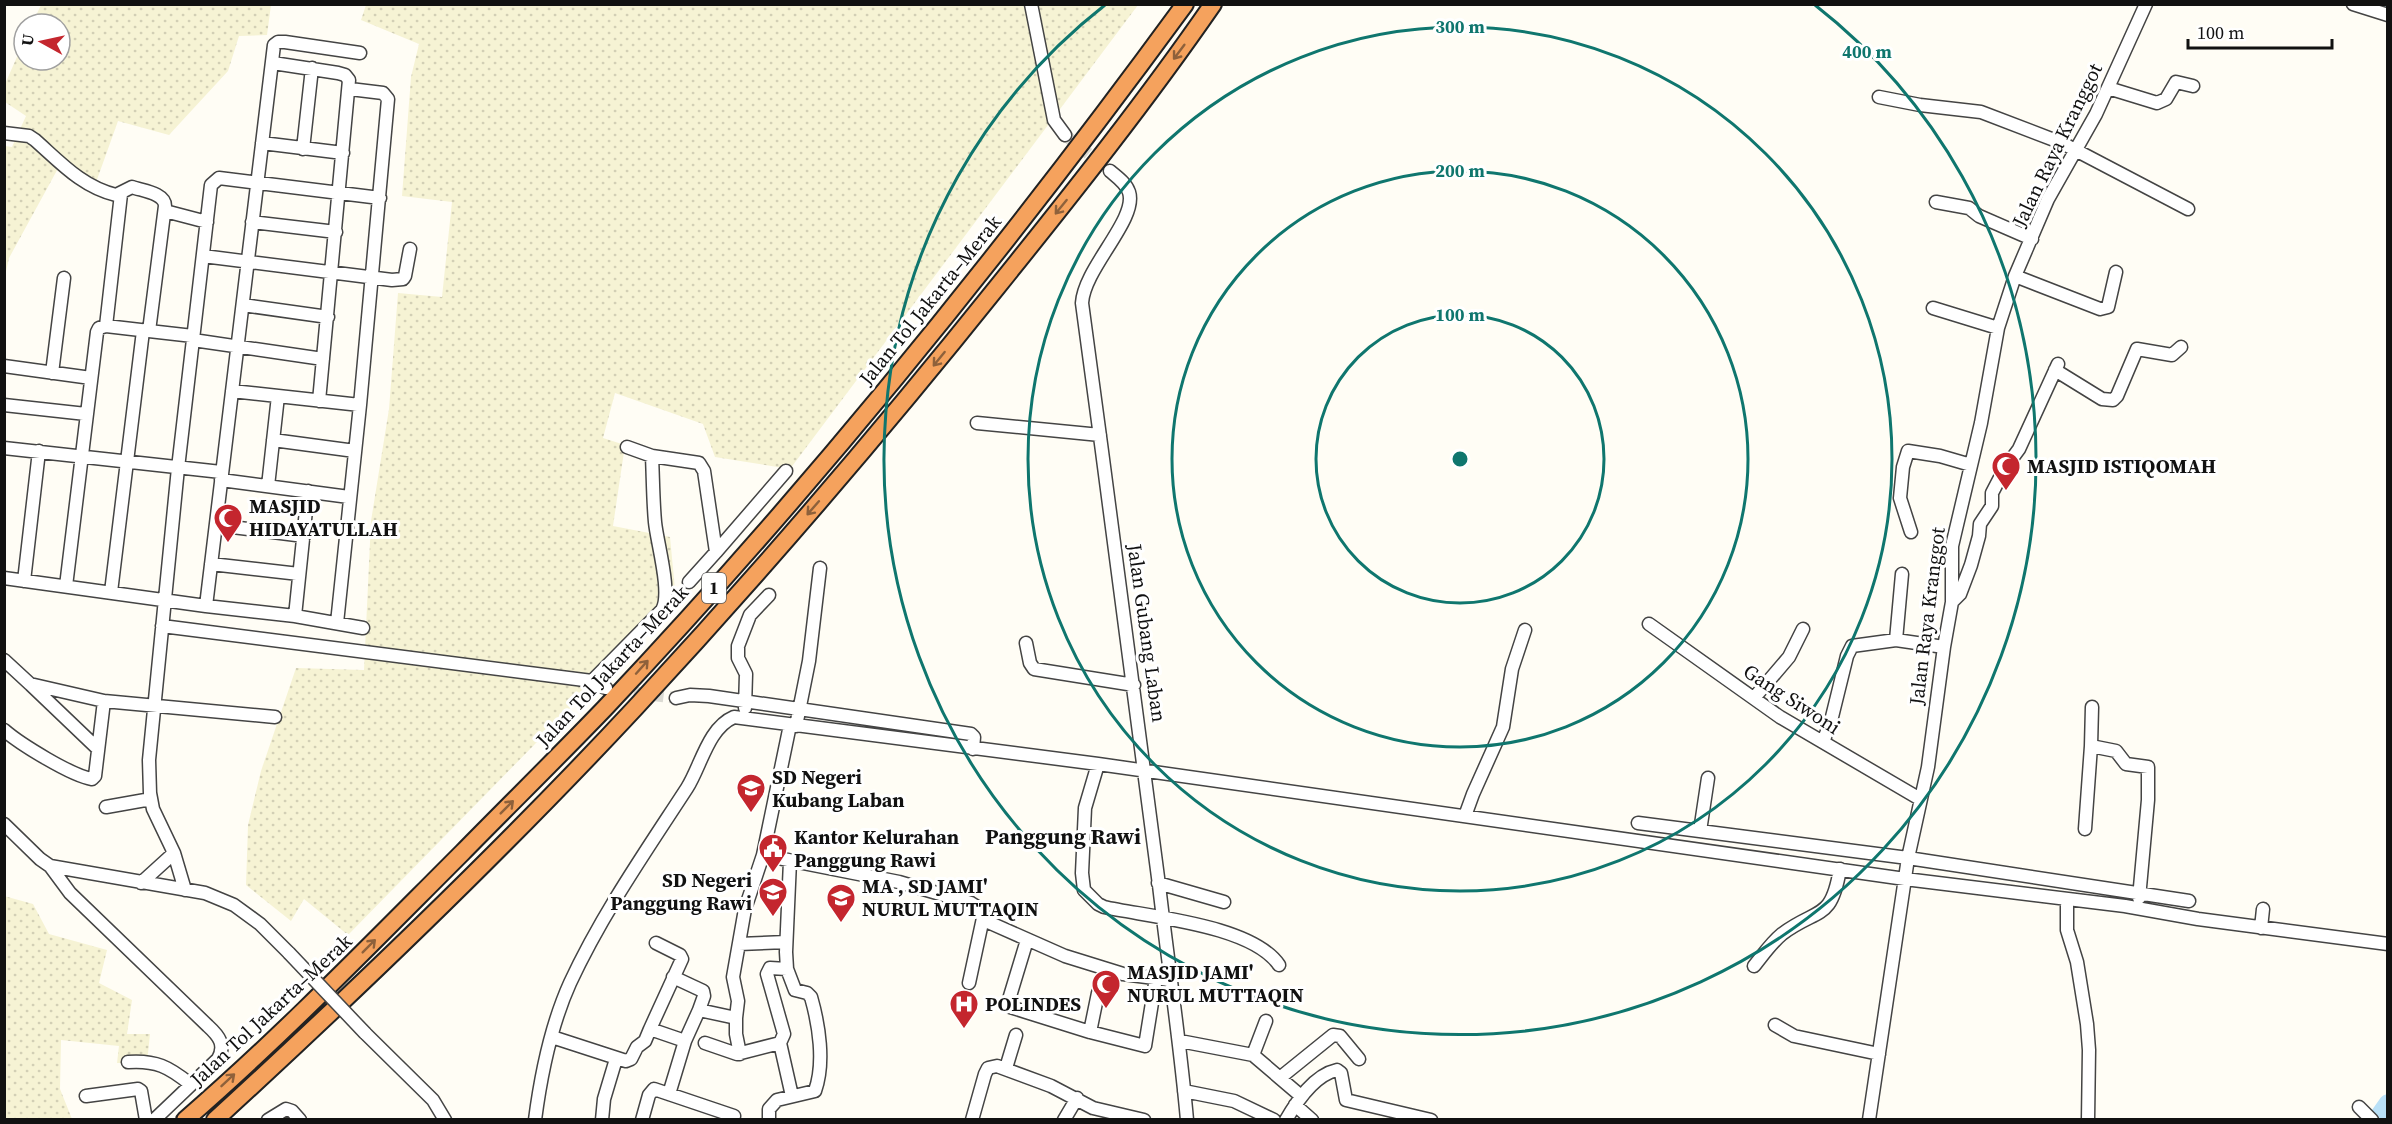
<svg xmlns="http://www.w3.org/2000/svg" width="2392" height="1124" viewBox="0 0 2392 1124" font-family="'Source Serif 4',serif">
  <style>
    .farmland { fill: url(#farmland-dots) }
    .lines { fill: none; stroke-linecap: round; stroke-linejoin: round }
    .river { stroke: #b9e0f7; stroke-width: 18 }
    .minor-tunnel { stroke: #dbdad3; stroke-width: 12; stroke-dasharray: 12 6; stroke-linecap: butt }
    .minor-casing { stroke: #444; stroke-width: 15 }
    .highway-casing { stroke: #222; stroke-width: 20 }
    .minor { stroke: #fff; stroke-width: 12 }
    .highway { stroke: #f5a25d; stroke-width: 16 }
    .minor-bridge-casing { stroke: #444; stroke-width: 15; stroke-linecap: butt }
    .minor-bridge { stroke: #fff; stroke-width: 12 }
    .oneway { stroke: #8e613b }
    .ring { fill: none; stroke: #0f766e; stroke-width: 3 }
    .labels { text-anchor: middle; stroke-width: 6; stroke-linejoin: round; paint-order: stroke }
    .shield { fill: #fff; stroke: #585858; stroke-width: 1.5 }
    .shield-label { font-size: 18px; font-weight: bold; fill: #111 }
    .street-label { font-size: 20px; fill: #111; stroke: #fff }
    .poi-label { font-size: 20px; font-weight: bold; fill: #111; stroke: #fff; text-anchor: start }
    .quarter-label { font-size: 22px; font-weight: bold; fill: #111; stroke: #fff }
    .centre { fill: #0f766e; stroke: #fff; stroke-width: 3 }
    .ring-label { font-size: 18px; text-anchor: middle; font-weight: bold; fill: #0f766e; stroke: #fff; stroke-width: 6; stroke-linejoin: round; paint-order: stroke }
  </style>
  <defs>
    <pattern id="farmland-dots" width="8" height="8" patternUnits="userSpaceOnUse" patternTransform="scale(1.5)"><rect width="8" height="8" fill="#f6f3d4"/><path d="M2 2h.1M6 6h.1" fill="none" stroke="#d2cfb5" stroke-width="1.8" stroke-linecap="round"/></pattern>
  </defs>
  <rect width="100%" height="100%" fill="#fffdf5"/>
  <!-- farmland -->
  <path class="farmland" d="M 41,5 L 271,5 L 267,35 L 239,36 L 228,71 L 169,135 L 118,121 L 94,188 L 61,163 L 9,258 L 5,276 L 5,146 L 12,147 L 26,116 L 5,102 L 5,84 L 24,41 L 24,60 L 60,60 L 60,24 L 32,24 Z
    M 366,5 L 1138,5 L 790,469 L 715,457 L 703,424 L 615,393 L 603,438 L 625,445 L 613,526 L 670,537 L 676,600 L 348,935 L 304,899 L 291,921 L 246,885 L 248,825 L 261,771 L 296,668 L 364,670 L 371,521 L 389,409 L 398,293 L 442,297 L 452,202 L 402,196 L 411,77 L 419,44 L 361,20 Z
    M 4,896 L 33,904 L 49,934 L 107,950 L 99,983 L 132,1000 L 127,1034 L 150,1034 L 147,1063 L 117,1063 L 119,1046 L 61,1040 L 60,1089 L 72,1119 L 5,1119 Z"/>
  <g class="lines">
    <!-- river -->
    <path class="river" d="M 2377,4 L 2388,8
      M 2376,1120 L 2388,1103"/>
    <!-- minor-tunnel -->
    <path class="minor-tunnel" d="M 1065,135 L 1110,171
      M 616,690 L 676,698"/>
    <!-- minor casing -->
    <g class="minor-casing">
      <path id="minor" d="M 1031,4 L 1054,120 L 1065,135
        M 2353,4 L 2388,15
        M 273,63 L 338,73 L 345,75 L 349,80 L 319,401
        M 2108,88 L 2157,103 L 2166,99 L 2176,82 L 2193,86
        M 1879,97 L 1920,105 L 1981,112 L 2062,143 L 2188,209
        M 4,133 L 29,136 L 35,140 C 60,162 82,187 116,195 L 132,187 C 143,191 165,193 165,206 L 149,331 L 193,336
        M 262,143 L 343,153
        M 303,149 L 312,68
        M 1110,171 C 1117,177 1126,183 1129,192 C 1138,219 1084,268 1082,303 C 1108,497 1135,691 1159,885 C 1168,963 1180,1041 1187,1120
        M 1936,202 L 1969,208 L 1979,216 L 2032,239
        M 165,211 L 207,222
        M 252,222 L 336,232
        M 203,256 L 392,280 L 403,279 L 405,276 L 410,249
        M 2015,276 L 2100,309 L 2108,307 L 2116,272
        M 243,305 L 328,317
        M 1933,308 L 1998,328
        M 106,326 L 121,194
        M 193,340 L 323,359
        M 4,366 L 91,378
        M 2055,370 L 2102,399 L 2113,400 L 2117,396 L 2137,349 L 2172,355 L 2181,347
        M 52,373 L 64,278
        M 232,391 L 360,405
        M 4,405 L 86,414
        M 977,423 L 1100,435
        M 273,440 L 355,451
        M 4,448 L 221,472
        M 652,456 L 699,463 L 704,471 L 716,552 L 689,582
        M 221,480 L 349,497
        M 268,486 L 278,396
        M 216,525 L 304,536
        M 1911,532 L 1900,498 L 1903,467 L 1908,451 L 1940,456 L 1971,465
        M 716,552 L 786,471
        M 211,564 L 299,574
        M 4,578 L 206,606 L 295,616 L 363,628
        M 24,581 L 39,451
        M 66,586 L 97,332 L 99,328 L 106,326 L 149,331
        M 111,592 L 143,331
        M 1952,602 L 1960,594 L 1971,565 L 1979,536 L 1980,524 L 1992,506 L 1992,493 L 2005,468 L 2019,449 L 2058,364
        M 206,606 L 274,45 L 278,42 L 285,42 L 360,53
        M 295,616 L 308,491
        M 337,623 L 360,405 L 388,99 L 383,93 L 350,89
        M 1649,624 L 1780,717 L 1920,799
        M 162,626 L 592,681 L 662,610 C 672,593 657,543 655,522 C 653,500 653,478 652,456 L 627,447
        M 1896,640 L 1902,574
        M 1026,643 L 1030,663 L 1034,669 L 1134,685
        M 4,660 L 30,684 L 104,701 L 275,717
        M 589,682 L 606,688
        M 31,685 L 98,749
        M 676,698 L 690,695 L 709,696 L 971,734 L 974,737 L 973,749
        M 1754,698 L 1789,657 L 1803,629
        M 745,708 L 746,674 L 738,658 L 738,646 L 750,615 L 769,595
        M 790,725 L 763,855 L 899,882 L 971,903 L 979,908 L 988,922 L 1065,956 L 1123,974 L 1170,980
        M 796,726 L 809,661 L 820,568
        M 4,730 C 20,744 72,776 92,779 L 95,776 L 104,701
        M 1823,742 L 1831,721 L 1847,656 L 1852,646 L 1896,640 L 1944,647
        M 2091,746 L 2092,707
        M 1098,764 L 1085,808 L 1082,873 L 1084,890 L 1098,904 L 1104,907 C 1149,917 1252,925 1279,965
        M 106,807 L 151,799
        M 1465,816 L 1473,794 L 1503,727 L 1512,669 L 1525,630
        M 1638,823 L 1908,858 L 2189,901
        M 4,824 L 40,859 L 50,866 L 205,893 L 234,905 L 260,924 L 289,953
        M 2085,829 L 2091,746 L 2116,751 L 2126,764 L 2148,767 L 2148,800 L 2139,898
        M 1700,831 L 1708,778
        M 50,866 L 70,893 L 208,1026 C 219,1036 226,1045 218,1059 L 154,1120
        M 141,883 L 174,853
        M 1158,883 L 1224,902
        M 185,890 L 174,853 L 153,809 L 150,793 L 149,760 L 178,468 L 211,185 L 219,178 L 380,198
        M 2067,899 L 2067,930 L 2077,962 L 2087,1024 L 2089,1050 L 2088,1120
        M 2261,928 L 2263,909
        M 1027,940 L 1007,1006 L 1090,1032 L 1145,1046 L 1156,978
        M 739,944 L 786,942
        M 1754,966 C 1763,955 1771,943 1782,934 C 1818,907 1831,922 1840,869
        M 673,977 L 703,991 L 704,996 L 699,1010
        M 969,983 L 983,918
        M 736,1018 L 738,1001 L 733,977 L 745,909 L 763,855
        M 1775,1025 L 1794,1036 L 1879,1054
        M 650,1029 L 682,959 L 680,955 L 656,943
        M 1090,1032 L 1098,993
        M 365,1033 L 433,1100 L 445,1120
        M 552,1037 L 626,1061 L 631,1059 L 637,1047 L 645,1041 L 650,1029 L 685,1041
        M 1180,1041 L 1253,1055 L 1301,1096
        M 705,1043 L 737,1054 L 780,1043 L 792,1096
        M 780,1043 L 784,1034 L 767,974 L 770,968 L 787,969
        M 1253,1055 L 1266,1021
        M 128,1062 C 156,1060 169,1067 190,1084
        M 1006,1068 L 1016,1035
        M 1281,1077 L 1333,1035 L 1340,1036 L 1359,1059
        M 1184,1091 L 1234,1101 L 1274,1120
        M 669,1094 L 685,1041 L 699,1010 L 736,1018 L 736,1034 L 740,1054
        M 86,1096 L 138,1089 L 141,1091 L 146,1120
        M 1295,1105 L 1312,1120
        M 2359,1107 L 2372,1120
        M 268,1120 L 286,1109 L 292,1111 L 300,1120
        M 535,1120 C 541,1074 551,1025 570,983 C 602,914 646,851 687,788 C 701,766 708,728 734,717 L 1098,764 L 1905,879 L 2125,906 L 2198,919 L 2388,944
        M 602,1120 L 604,1099 L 616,1059
        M 642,1120 L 649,1095 L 654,1089 L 734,1116
        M 769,1120 L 769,1109 L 777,1100 L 815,1091 C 825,1063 819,1025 811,997 L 807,993 L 795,990 L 787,969 L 786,952 L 790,861
        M 972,1120 L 985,1074 L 988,1068 L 997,1066 L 1051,1086 L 1093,1108 L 1144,1120
        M 1064,1120 L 1077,1098
        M 1286,1120 C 1297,1101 1314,1075 1337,1070 L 1341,1073 L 1346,1100 L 1431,1120
        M 1869,1120 L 1908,858 L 1928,767 L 1944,647 L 1952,602 L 1952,546 L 1981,423 L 1998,328 L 2015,276 L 2048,199 L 2096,114 L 2146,4"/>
    </g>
    <!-- highway casing -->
    <g class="highway-casing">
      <path id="highway" d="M 185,1120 C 282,1036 371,944 462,853 C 509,805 558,757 605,708 C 814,487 1005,250 1185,4
        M 215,1120 C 360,987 501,852 635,708 C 761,572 882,431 998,286 C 1072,194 1146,101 1213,4"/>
    </g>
    <!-- minor -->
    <use href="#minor" class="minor"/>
    <!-- highway -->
    <use href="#highway" class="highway"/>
    <!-- minor-bridge casing -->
    <g class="minor-bridge-casing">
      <path id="minor-bridge" d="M 289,953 L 365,1033"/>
    </g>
    <!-- minor-bridge -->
    <use href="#minor-bridge" class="minor-bridge"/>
  </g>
  <!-- one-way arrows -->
  <defs><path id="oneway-shaft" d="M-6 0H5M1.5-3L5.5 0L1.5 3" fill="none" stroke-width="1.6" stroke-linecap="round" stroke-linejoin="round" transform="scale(1.5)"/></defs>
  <g class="oneway">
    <use href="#oneway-shaft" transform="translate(1179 52) rotate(127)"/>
    <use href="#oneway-shaft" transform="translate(1061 207) rotate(129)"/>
    <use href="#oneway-shaft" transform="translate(939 359) rotate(129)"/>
    <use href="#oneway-shaft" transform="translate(813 508) rotate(131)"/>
    <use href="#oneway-shaft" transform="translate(642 667) rotate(-48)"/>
    <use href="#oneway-shaft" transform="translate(507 807) rotate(-45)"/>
    <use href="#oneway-shaft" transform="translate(369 946) rotate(-45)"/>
    <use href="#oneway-shaft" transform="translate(228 1080) rotate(-43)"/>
  </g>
  <!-- distance rings -->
  <g class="ring">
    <circle cx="1460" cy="459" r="144"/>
    <circle cx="1460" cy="459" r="288"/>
    <circle cx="1460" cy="459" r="432"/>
    <path d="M1815 5A576 576 0 1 1 1105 5"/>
  </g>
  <!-- icons -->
  <defs>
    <g id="mosque-pin" transform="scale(1.5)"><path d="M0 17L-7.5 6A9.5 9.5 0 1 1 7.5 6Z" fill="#c4262e" stroke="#fff"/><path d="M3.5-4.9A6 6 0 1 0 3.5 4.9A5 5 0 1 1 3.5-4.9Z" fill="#fff"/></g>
    <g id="school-pin" transform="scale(1.5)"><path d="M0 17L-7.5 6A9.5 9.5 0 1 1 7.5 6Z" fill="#c4262e" stroke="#fff"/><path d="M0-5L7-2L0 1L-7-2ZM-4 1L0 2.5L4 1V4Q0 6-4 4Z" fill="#fff"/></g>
    <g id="civic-pin" transform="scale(1.5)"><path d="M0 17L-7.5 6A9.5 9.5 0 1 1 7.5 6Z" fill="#c4262e" stroke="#fff"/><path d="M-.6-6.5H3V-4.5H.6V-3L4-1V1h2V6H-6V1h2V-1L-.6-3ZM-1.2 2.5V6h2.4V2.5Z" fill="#fff"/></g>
    <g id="hospital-pin" transform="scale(1.5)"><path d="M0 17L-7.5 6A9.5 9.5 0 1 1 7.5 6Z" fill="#c4262e" stroke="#fff"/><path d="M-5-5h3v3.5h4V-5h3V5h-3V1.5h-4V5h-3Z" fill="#fff"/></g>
  </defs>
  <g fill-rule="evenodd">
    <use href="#mosque-pin" x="2006" y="466"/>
    <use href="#mosque-pin" x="228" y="518"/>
    <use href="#school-pin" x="751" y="788"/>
    <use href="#civic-pin" x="773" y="848"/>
    <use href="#school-pin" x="773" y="892"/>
    <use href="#school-pin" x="841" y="898"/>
    <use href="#mosque-pin" x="1106" y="984"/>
    <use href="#hospital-pin" x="964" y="1004"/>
  </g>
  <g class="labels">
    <!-- shield labels -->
    <rect class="shield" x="702" y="573" width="24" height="30" rx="4.5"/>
    <g class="shield-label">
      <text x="714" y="594">1</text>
    </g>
    <!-- street labels -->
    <g class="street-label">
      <text transform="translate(2057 145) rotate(-64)" y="7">Jalan Raya Kranggot</text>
      <text transform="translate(930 300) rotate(-51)" y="7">Jalan Tol Jakarta–Merak</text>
      <text transform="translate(1927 616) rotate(-83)" y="7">Jalan Raya Kranggot</text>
      <text transform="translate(1147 633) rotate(82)" y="7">Jalan Gubang Laban</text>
      <text transform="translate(612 666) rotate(-47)" y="7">Jalan Tol Jakarta–Merak</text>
      <text transform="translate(1792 699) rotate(33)" y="7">Gang Siwoni</text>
      <text transform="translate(271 1010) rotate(-43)" y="7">Jalan Tol Jakarta–Merak</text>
    </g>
    <!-- poi labels -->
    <g class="poi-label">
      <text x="2027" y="473">MASJID ISTIQOMAH</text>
      <text x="249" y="513">MASJID<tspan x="249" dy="23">HIDAYATULLAH</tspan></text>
      <text x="772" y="784">SD Negeri<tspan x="772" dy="23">Kubang Laban</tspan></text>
      <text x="794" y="844">Kantor Kelurahan<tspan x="794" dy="23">Panggung Rawi</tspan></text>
      <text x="752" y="887" text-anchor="end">SD Negeri<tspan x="752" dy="23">Panggung Rawi</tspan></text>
      <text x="862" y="893">MA , SD JAMI'<tspan x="862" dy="23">NURUL MUTTAQIN</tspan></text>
      <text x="1127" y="979">MASJID JAMI'<tspan x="1127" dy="23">NURUL MUTTAQIN</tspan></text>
      <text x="985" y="1011">POLINDES</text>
    </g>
    <!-- quarter labels -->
    <g class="quarter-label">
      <text x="1063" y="844">Panggung Rawi</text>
    </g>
  </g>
  <circle cx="1460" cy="459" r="9" class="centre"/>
  <g class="ring-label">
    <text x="1460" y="33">300 m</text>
    <text x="1867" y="58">400 m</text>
    <text x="1460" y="177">200 m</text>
    <text x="1460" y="321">100 m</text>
  </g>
  <!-- border -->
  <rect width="2392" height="1124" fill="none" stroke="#111111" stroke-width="12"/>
  <!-- north arrow -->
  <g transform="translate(42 42) rotate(278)"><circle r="28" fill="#ffffff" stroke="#a0a0a0" stroke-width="1.5"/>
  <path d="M0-4.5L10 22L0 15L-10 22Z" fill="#c4262e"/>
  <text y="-9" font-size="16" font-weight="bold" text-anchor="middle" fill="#111111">U</text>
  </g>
  <!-- scale -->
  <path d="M2188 39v9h144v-9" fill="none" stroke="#111111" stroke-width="3"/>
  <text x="2197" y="39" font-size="18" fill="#111111" stroke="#ffffff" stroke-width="4.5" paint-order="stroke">100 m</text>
</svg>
